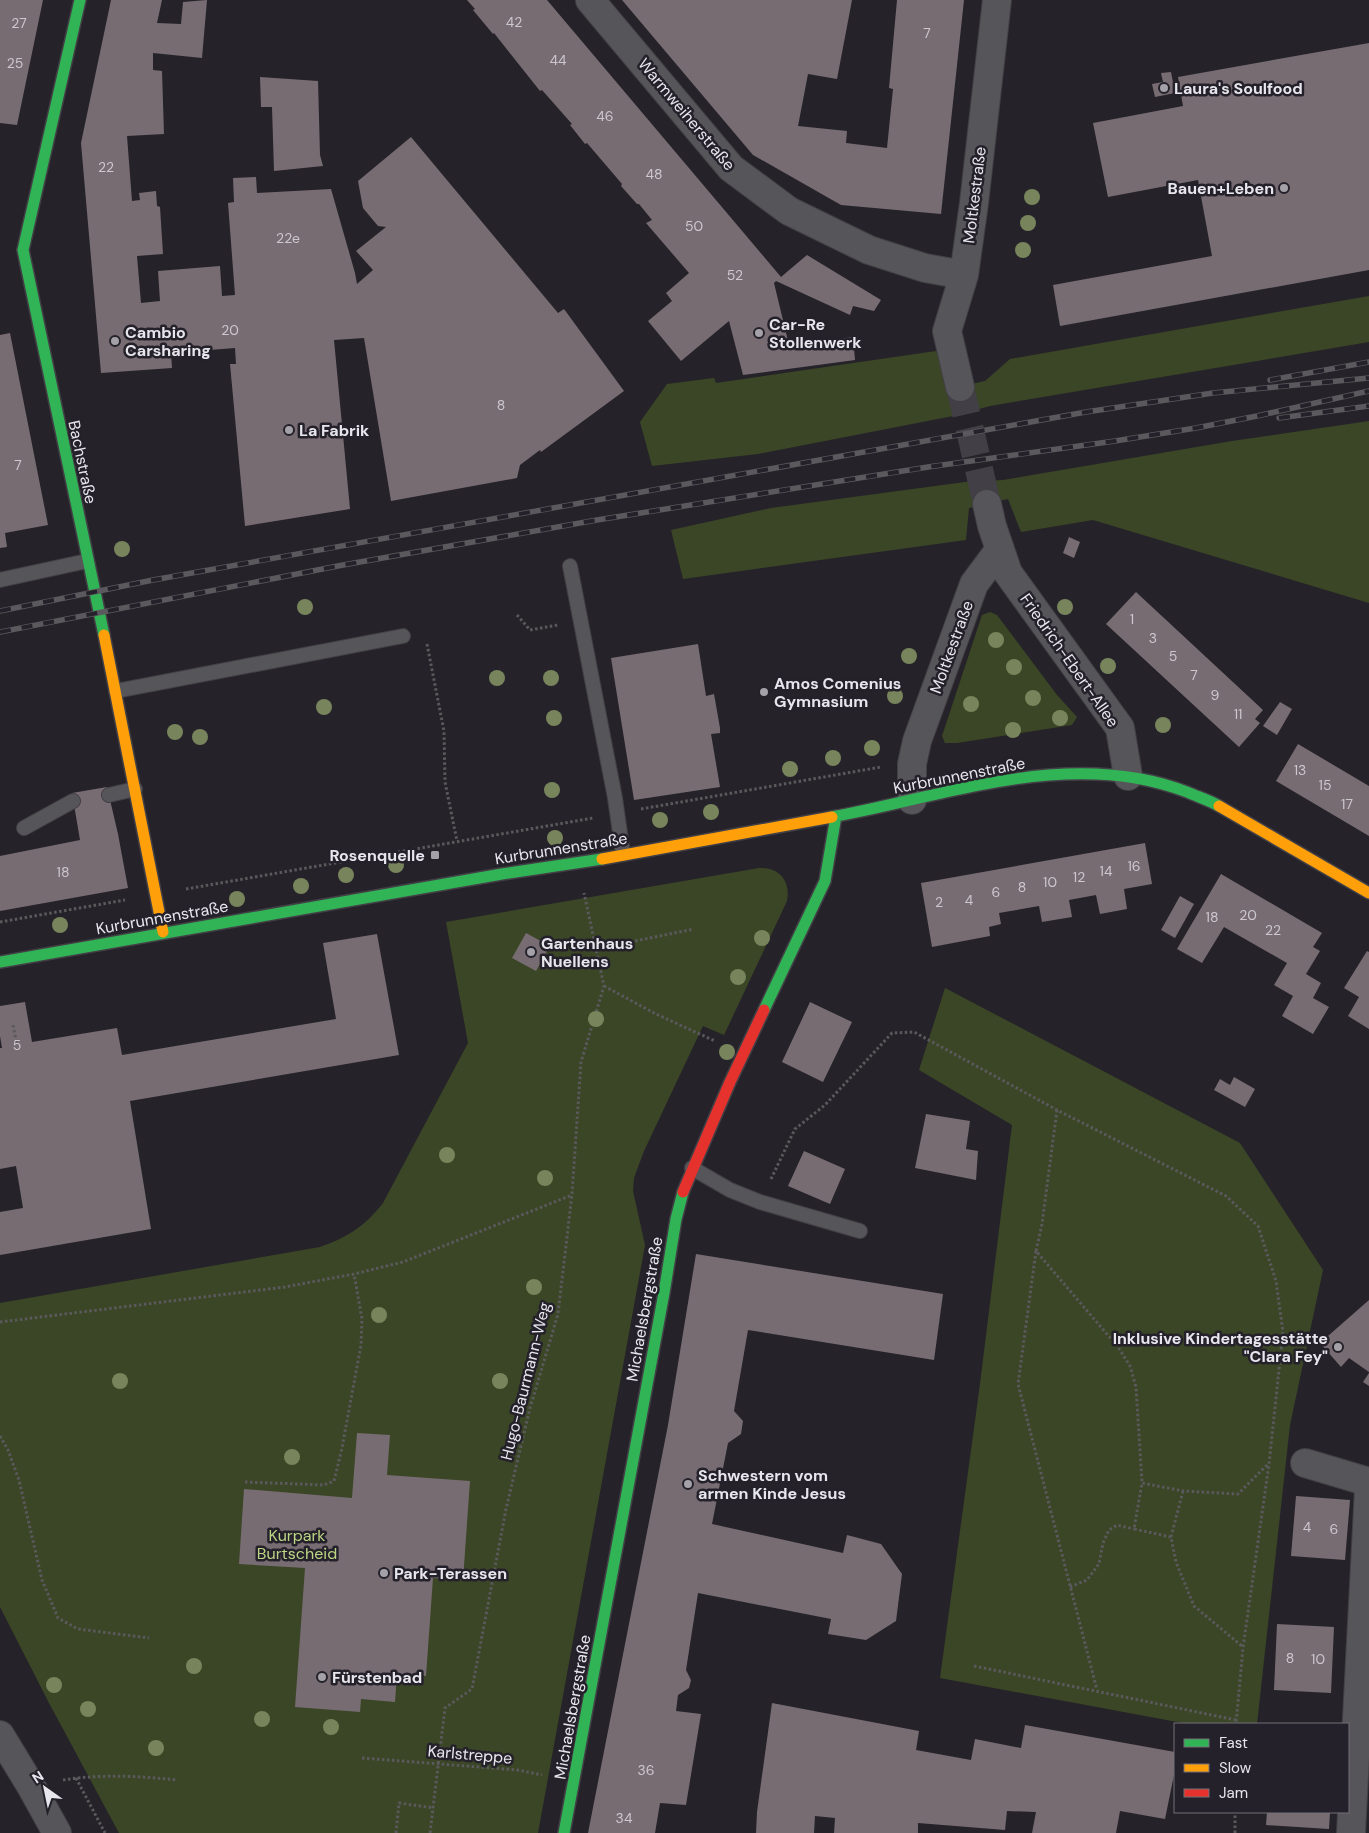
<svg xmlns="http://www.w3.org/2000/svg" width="1369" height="1833" viewBox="0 0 1369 1833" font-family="'DM Sans',sans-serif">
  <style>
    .green { fill: #3b4626 }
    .building { fill: #786c73 }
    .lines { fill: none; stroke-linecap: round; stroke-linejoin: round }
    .street-tunnel { stroke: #424046; stroke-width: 28; stroke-dasharray: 28 14; stroke-linecap: butt }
    .lane-casing { stroke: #424046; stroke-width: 16 }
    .street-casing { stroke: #424046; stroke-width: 30 }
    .fast-casing { stroke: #424046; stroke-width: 14 }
    .slow-casing { stroke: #424046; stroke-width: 14 }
    .jam-casing { stroke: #424046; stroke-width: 14 }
    .path { stroke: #5a595c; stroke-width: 3; stroke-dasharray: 2.5 2.5; stroke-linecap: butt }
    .lane { stroke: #565559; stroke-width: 14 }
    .street { stroke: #565559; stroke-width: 28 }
    .fast { stroke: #30b455; stroke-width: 11 }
    .slow { stroke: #ff9f0a; stroke-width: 11 }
    .jam { stroke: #e5322d; stroke-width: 11 }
    .rail-casing { stroke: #5b595d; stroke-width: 5.5 }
    .rail { stroke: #24212b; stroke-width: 4; stroke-dasharray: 11; stroke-linecap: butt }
    .tree { fill: #78855c }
    .poi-dot { fill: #a4a2a8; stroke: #24212b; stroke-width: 2 }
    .labels { text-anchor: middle; stroke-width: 5; stroke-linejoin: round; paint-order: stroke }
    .number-label { font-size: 14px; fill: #ccc8ce }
    .poi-label { font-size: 16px; font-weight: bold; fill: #e8e6ed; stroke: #24212b; text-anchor: start }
    .street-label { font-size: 16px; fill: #e8e6ed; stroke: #24212b }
    .park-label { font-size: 16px; fill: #bcd685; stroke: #24212b }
  </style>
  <rect width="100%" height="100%" fill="#252329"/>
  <!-- green -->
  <path class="green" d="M 1369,296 L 1369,342 L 990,406 L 953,416 L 758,454 L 652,466 L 640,422 L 667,384 L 714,378 L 716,383 L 936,351 L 950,389 L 985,381 L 1010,359 Z
    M 1369,421 L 1369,603 L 1093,520 L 1021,532 L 1008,499 L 969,508 L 966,540 L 683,579 L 671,530 L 771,508 L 965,482 L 1003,480 L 1232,441 Z
    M 990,612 L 997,615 L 1057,695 L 1077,717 L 1072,725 L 957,743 L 945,743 L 942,736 L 982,615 Z
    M 759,868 C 779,867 791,881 787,901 L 724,1035 L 703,1026 L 644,1151 L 634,1178 L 633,1191 L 645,1245 L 538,1833 L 119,1833 L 49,1703 L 0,1607 L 0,1303 L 320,1247 C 348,1237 365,1226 383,1203 L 468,1043 L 446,922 Z
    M 945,988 L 1240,1143 L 1323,1270 L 1290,1425 L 1257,1724 L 1188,1724 L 940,1678 L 980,1384 L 1012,1125 L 919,1070 Z"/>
  <!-- building -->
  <path class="building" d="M 0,0 L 43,0 L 17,125 L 0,123 Z
    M 111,0 L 162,0 L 157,23 L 181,24 L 183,2 L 207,0 L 202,58 L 153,53 L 153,70 L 162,71 L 164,134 L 127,136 L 132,201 L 140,200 L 139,193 L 156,191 L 157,206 L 160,207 L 163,254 L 137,256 L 141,303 L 160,301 L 158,271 L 220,266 L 222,296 L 235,295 L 228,203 L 234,202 L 233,178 L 256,177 L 257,193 L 331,189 L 355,273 L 357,284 L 373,270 L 356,251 L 386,227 L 378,226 L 363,208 L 358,181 L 411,137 L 558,313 L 564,309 L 624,391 L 541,452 L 540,450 L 520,465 L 517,478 L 391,501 L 364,338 L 334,340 L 350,509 L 245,526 L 230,364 L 236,364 L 235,348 L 171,353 L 172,368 L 101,373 L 81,143 Z
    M 467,0 L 547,0 L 781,277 L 807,255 L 881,300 L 874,311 L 853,306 L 850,315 L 776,281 L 774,283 L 789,345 L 853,337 L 855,360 L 743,375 L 729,321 L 681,361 L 648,321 L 672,301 L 666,293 L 689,273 L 646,223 L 652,220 L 639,204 L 637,204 L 621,186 L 622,184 L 587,143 L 585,144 L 570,125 L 572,124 L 542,90 L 540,91 L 494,33 L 493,34 L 473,10 L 475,9 Z
    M 622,0 L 852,0 L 837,79 L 808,74 L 798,126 L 847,131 L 846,143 L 887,148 L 893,89 L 889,88 L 897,0 L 964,0 L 941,214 L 841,205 L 753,155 Z
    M 1369,43 L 1369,270 L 1060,326 L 1053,285 L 1212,256 L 1198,180 L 1108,197 L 1093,123 L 1183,106 L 1178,77 Z
    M 1171,72 L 1175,93 L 1155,97 L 1152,84 L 1163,82 L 1161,73 Z
    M 260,77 L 318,81 L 320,155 L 323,166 L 274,171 L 272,107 L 261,107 Z
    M 10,333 L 48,525 L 5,533 L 7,547 L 0,548 L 0,335 Z
    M 1069,537 L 1080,542 L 1074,558 L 1063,553 Z
    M 1136,592 L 1263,710 L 1255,719 L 1260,723 L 1239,747 L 1106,624 Z
    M 698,644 L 706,696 L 714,694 L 720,728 L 720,733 L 711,734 L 720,787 L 634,800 L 611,658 Z
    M 1280,702 L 1292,709 L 1277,735 L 1263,726 Z
    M 1298,744 L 1369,786 L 1369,836 L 1276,781 Z
    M 107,787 L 118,834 L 128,888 L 0,911 L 0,856 L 80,840 L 72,793 Z
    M 1145,843 L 1152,884 L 1124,889 L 1127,909 L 1100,914 L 1096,895 L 1069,900 L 1072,917 L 1042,922 L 1039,906 L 999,913 L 1001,924 L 989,927 L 990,936 L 932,947 L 921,883 Z
    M 1221,874 L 1322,933 L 1313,947 L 1320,951 L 1306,974 L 1321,983 L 1313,998 L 1329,1007 L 1313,1034 L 1282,1016 L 1293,996 L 1274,985 L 1287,963 L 1224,927 L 1202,963 L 1177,949 Z
    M 1180,896 L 1194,904 L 1175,938 L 1161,930 Z
    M 526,933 L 550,946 L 536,971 L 512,958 Z
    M 377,934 L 399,1055 L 130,1101 L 151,1229 L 0,1255 L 0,1212 L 23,1208 L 16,1166 L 0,1169 L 0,1048 L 2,1048 L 0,1036 L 0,1006 L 25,1002 L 32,1042 L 117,1028 L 122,1055 L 336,1019 L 323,943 Z
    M 1367,951 L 1369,952 L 1369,1029 L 1348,1016 L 1359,997 L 1344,988 Z
    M 810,1002 L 852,1022 L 823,1082 L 782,1062 Z
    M 1234,1077 L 1255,1089 L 1245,1107 L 1214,1090 L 1220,1079 L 1230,1085 Z
    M 926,1114 L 970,1121 L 966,1149 L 978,1151 L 976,1180 L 915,1168 Z
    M 804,1151 L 845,1169 L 830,1204 L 788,1186 Z
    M 696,1254 L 943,1294 L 934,1360 L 748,1330 L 734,1411 L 743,1421 L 741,1434 L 728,1443 L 712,1524 L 843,1553 L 847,1535 L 881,1544 L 902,1574 L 896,1621 L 866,1640 L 828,1634 L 831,1619 L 698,1593 L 686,1670 L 691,1680 L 689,1688 L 678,1695 L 676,1711 L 701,1714 L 686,1805 L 660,1803 L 655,1833 L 588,1833 L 668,1425 Z
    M 1369,1300 L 1369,1372 L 1349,1358 L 1341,1367 L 1320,1343 Z
    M 1369,1373 L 1369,1386 L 1363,1382 Z
    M 357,1433 L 390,1435 L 387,1475 L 470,1481 L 463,1580 L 433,1578 L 426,1676 L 397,1674 L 395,1702 L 361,1699 L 360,1712 L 295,1707 L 305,1568 L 239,1564 L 244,1489 L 352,1498 Z
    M 1296,1496 L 1350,1500 L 1345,1560 L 1291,1556 Z
    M 1277,1624 L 1334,1627 L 1331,1693 L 1274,1690 Z
    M 772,1703 L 919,1731 L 916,1750 L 971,1760 L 975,1739 L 1021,1748 L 1025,1725 L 1175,1752 L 1175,1770 L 1165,1819 L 1120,1811 L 1116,1833 L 1032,1833 L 1036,1812 L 1007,1811 L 1005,1830 L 918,1823 L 918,1833 L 834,1833 L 835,1818 L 815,1816 L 814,1833 L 756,1833 L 757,1812 Z
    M 1267,1812 L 1330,1812 L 1329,1829 L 1266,1825 Z"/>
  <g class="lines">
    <!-- street-tunnel -->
    <path class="street-tunnel" d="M 960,387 L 987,504"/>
    <!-- lane casing -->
    <g class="lane-casing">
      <path id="lane" d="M 570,566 L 615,798 L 623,854
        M 0,580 L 87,561
        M 116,691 L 403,636
        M 109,795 L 135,789
        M 24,828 L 73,801
        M 692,1168 L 730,1190 L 760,1202 L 860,1231"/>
    </g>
    <!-- street casing -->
    <g class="street-casing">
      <path id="street" d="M 590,0 L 731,168 L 789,211 L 869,250 L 925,268 L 964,275
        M 960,387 L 947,331 L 964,275 L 974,203 L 997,0
        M 987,504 L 992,526 L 1008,573 L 1120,728 L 1128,776
        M 912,800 L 912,764 L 917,741 L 974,584 L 1000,549
        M 1305,1463 L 1369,1482
        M 0,1735 L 31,1786 L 57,1833
        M 1351,1833 L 1369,1489"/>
    </g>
    <!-- fast casing -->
    <g class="fast-casing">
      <path id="fast" d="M 80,0 L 23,250 L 104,635
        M 832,817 C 947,796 1072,747 1187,792 C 1198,797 1209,800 1219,806
        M 0,962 L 502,874 L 602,859
        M 764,1010 L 825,881 L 836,816
        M 564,1833 L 664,1293 L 676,1219 L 683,1192"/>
    </g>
    <!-- slow casing -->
    <g class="slow-casing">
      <path id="slow" d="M 104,635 L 163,932
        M 1219,806 L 1369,893
        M 602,859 L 832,817"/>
    </g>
    <!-- jam casing -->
    <g class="jam-casing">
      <path id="jam" d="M 683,1192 L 730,1082 L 764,1010"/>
    </g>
    <!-- path -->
    <path class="path" d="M 517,615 L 530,630 L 558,625
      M 427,644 L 444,731 L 445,782 L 457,841
      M 641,809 L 881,767
      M 186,889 L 593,818
      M 0,922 L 125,900
      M 596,949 L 694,929
      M 604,986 L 656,1014 L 715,1041
      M 13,1025 L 17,1045
      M 1057,1110 L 1042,1224 L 1036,1251 L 1118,1347 L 1130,1366 L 1136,1387 L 1142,1483
      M 771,1179 L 795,1129 L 825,1105 L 892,1033 L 914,1032 L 1057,1110 L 1226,1196 L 1258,1226 L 1276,1281 L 1283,1332 L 1269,1464 L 1243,1648 L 1236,1724
      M 1036,1251 L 1018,1384 L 1097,1690
      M 0,1322 L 285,1287 L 354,1274 L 403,1262 L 572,1195
      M 0,1436 L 8,1450 L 19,1480 L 42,1580 L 58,1618 L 78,1629 L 149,1638
      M 245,1482 L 324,1485 L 334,1481 L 342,1448 L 361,1345 L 362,1319 L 354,1274
      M 1183,1491 L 1171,1537 L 1176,1562 L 1194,1606 L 1243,1647
      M 1171,1537 L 1134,1529 L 1142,1483 L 1183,1491 L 1238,1494 L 1268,1464
      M 1070,1587 L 1087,1580 L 1099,1564 L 1103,1543 L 1109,1530 L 1117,1525 L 1134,1529
      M 974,1666 L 1236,1720
      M 362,1758 L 518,1770 L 542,1775
      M 76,1778 L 105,1833
      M 63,1780 C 101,1774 139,1776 177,1780
      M 396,1833 L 399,1803 L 434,1808
      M 430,1833 L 445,1708 L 472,1689 L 506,1509 L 530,1408 L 558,1314 L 572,1194 L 581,1062 L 604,986 L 584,893
      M 1235,1833 L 1235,1812"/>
    <!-- lane -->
    <use href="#lane" class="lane"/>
    <!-- street -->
    <use href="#street" class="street"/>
    <!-- fast -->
    <use href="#fast" class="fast"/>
    <!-- slow -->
    <use href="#slow" class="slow"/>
    <!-- jam -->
    <use href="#jam" class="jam"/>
    <!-- rail casing -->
    <g class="rail-casing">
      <path id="rail" d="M 1270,380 L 1369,362
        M 1279,418 L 1369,406
        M 0,611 L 153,580 L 1086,412 L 1213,393 L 1369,378
        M 0,632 L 343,565 L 597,520 L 928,467 L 1115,441 L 1196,428 L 1257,416 L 1369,391"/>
    </g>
    <!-- rail -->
    <use href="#rail" class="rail"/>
  </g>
  <!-- trees -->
  <g class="tree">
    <circle cx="1032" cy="197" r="8"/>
    <circle cx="1028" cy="223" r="8"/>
    <circle cx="1023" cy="250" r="8"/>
    <circle cx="122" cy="549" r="8"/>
    <circle cx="305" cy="607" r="8"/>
    <circle cx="1065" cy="607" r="8"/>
    <circle cx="996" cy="640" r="8"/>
    <circle cx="909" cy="656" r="8"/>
    <circle cx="1108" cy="666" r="8"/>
    <circle cx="1014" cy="667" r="8"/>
    <circle cx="497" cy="678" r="8"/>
    <circle cx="551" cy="678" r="8"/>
    <circle cx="895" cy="696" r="8"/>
    <circle cx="1033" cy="698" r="8"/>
    <circle cx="971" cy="704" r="8"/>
    <circle cx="324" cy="707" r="8"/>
    <circle cx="554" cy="718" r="8"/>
    <circle cx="1060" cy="718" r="8"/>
    <circle cx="1163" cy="725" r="8"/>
    <circle cx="1013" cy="730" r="8"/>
    <circle cx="175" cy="732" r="8"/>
    <circle cx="200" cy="737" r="8"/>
    <circle cx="872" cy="748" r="8"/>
    <circle cx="833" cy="758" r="8"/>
    <circle cx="790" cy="769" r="8"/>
    <circle cx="552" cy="790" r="8"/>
    <circle cx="711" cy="812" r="8"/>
    <circle cx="660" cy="820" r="8"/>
    <circle cx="555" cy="838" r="8"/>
    <circle cx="396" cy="865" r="8"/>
    <circle cx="346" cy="875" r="8"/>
    <circle cx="301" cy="886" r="8"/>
    <circle cx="237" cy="899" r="8"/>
    <circle cx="60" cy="925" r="8"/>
    <circle cx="762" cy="938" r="8"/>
    <circle cx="738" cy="977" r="8"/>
    <circle cx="596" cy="1019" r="8"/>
    <circle cx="727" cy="1052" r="8"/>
    <circle cx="447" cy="1155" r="8"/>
    <circle cx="545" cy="1178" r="8"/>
    <circle cx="534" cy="1287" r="8"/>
    <circle cx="379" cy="1315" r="8"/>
    <circle cx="120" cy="1381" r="8"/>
    <circle cx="500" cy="1381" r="8"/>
    <circle cx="292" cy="1457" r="8"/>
    <circle cx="194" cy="1666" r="8"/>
    <circle cx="54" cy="1685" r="8"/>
    <circle cx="88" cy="1709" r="8"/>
    <circle cx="262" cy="1719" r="8"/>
    <circle cx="331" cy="1727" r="8"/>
    <circle cx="156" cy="1748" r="8"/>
  </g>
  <!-- markers -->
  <g class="poi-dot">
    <circle cx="1164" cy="88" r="5"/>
    <circle cx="1284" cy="188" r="5"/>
    <circle cx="759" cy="333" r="5"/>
    <circle cx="115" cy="341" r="5"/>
    <circle cx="289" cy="430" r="5"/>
    <circle cx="764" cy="692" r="5"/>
    <rect x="430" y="850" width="10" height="10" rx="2.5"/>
    <circle cx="531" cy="952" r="5"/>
    <circle cx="1338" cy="1347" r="5"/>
    <circle cx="688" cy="1484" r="5"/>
    <circle cx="384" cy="1573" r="5"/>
    <circle cx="322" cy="1677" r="5"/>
  </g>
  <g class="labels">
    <!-- number labels -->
    <g class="number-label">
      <text x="514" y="27">42</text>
      <text x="19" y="28">27</text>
      <text x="927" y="38">7</text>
      <text x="558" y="65">44</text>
      <text x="15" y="68">25</text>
      <text x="605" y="121">46</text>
      <text x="106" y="172">22</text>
      <text x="654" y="179">48</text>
      <text x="694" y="231">50</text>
      <text x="288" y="243">22e</text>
      <text x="735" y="280">52</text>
      <text x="230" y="335">20</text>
      <text x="501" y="410">8</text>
      <text x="18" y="470">7</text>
      <text x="1132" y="624">1</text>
      <text x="1153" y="643">3</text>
      <text x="1173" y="661">5</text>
      <text x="1194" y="680">7</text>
      <text x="1215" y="700">9</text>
      <text x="1238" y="719">11</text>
      <text x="1300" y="775">13</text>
      <text x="1325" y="790">15</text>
      <text x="1347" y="809">17</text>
      <text x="1134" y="871">16</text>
      <text x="1106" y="876">14</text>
      <text x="63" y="877">18</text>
      <text x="1079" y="882">12</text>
      <text x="1050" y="887">10</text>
      <text x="1022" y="892">8</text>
      <text x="996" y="897">6</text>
      <text x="969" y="905">4</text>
      <text x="939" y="907">2</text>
      <text x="1248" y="920">20</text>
      <text x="1212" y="922">18</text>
      <text x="1273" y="935">22</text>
      <text x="17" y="1050">5</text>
      <text x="1307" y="1532">4</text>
      <text x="1334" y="1534">6</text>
      <text x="1290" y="1663">8</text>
      <text x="1318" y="1664">10</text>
      <text x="646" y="1775">36</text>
      <text x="624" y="1823">34</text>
    </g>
    <!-- poi labels -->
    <g class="poi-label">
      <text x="1174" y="94">Laura's Soulfood</text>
      <text x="1274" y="194" text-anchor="end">Bauen+Leben</text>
      <text x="769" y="330">Car-Re<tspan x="769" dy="18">Stollenwerk</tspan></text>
      <text x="125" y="338">Cambio<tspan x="125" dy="18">Carsharing</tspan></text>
      <text x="299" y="436">La Fabrik</text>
      <text x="774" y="689">Amos Comenius<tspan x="774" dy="18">Gymnasium</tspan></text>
      <text x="425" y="861" text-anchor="end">Rosenquelle</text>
      <text x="541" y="949">Gartenhaus<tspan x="541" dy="18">Nuellens</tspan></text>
      <text x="1328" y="1344" text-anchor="end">Inklusive Kindertagesstätte<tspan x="1328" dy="18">"Clara Fey"</tspan></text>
      <text x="698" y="1481">Schwestern vom<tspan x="698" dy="18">armen Kinde Jesus</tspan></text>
      <text x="394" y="1579">Park-Terassen</text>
      <text x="332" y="1683">Fürstenbad</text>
    </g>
    <!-- street labels -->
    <g class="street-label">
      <text transform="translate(687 114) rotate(50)" y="6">Warmweiherstraße</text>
      <text transform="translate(974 195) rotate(-83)" y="6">Moltkestraße</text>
      <text transform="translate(83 462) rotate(78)" y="6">Bachstraße</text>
      <text transform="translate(951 647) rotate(-70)" y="6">Moltkestraße</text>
      <text transform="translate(1070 660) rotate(55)" y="6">Friedrich-Ebert-Allee</text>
      <text transform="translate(959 775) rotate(-11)" y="6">Kurbrunnenstraße</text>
      <text transform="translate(561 848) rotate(-9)" y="6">Kurbrunnenstraße</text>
      <text transform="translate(162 917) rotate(-10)" y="6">Kurbrunnenstraße</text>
      <text transform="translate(644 1309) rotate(-80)" y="6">Michaelsbergstraße</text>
      <text transform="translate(525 1381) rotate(-76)" y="6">Hugo-Baurmann-Weg</text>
      <text transform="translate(572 1707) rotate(-80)" y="6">Michaelsbergstraße</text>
      <text transform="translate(470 1754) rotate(5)" y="6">Karlstreppe</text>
    </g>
    <!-- park labels -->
    <g class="park-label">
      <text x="297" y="1541">Kurpark<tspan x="297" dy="18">Burtscheid</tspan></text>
    </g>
  </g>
  <!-- legend -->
  <rect x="1174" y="1723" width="175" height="90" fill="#24212b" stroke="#727079"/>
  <rect x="1184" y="1739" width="25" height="8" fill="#30b455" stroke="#727079"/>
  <text x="1219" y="1748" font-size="15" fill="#e8e6ed">Fast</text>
  <rect x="1184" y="1764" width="25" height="8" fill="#ff9f0a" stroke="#727079"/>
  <text x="1219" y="1773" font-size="15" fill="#e8e6ed">Slow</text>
  <rect x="1184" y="1789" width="25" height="8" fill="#e5322d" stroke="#727079"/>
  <text x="1219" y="1798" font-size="15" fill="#e8e6ed">Jam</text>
  <!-- north arrow -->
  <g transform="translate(45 1788) rotate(327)" stroke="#24212b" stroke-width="4" paint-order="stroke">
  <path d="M0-4L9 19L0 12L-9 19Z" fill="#e8e6ed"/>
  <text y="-8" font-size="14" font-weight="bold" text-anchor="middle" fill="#e8e6ed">N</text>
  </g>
</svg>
